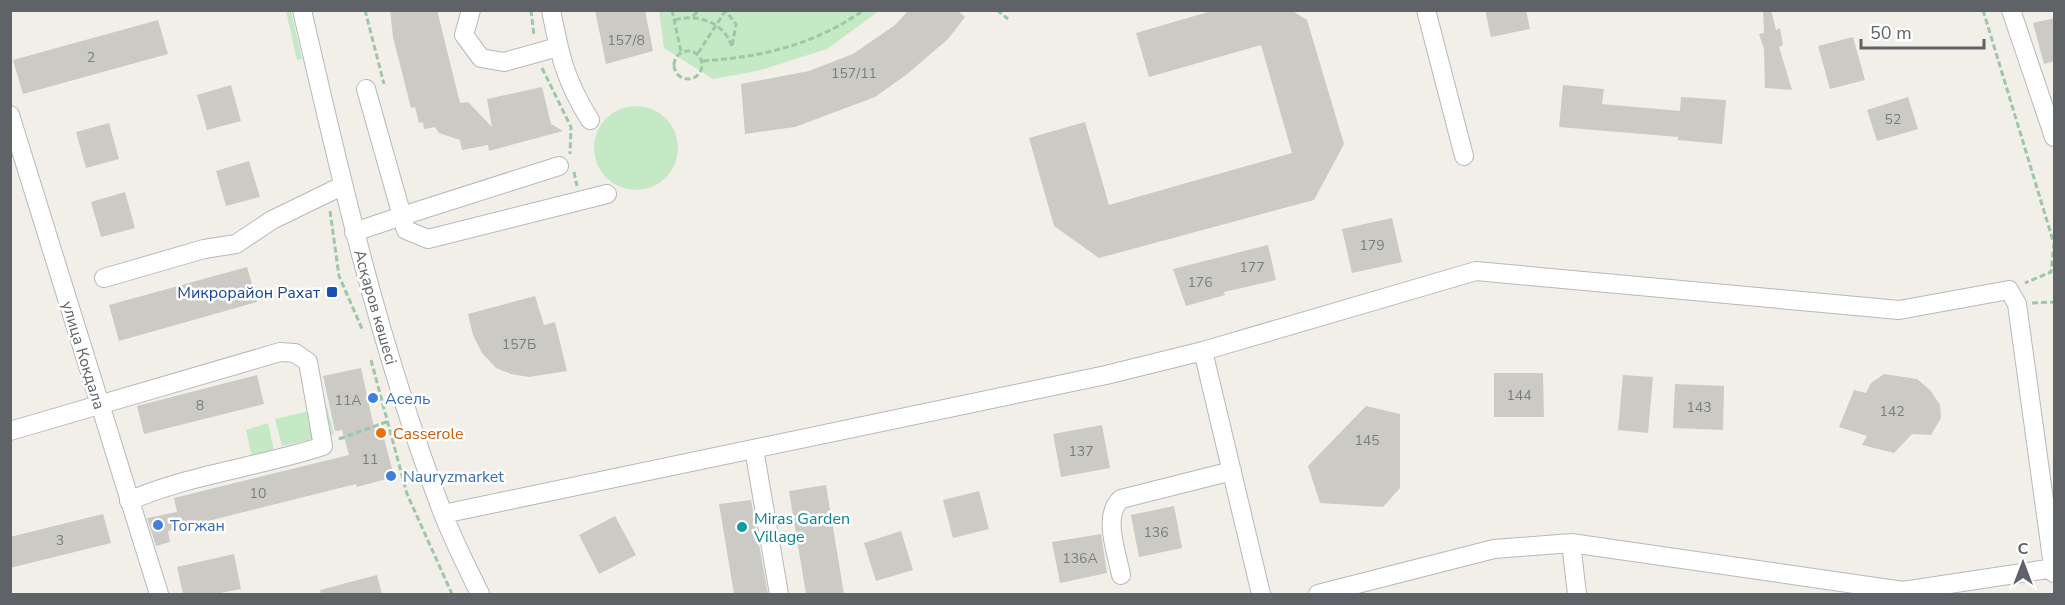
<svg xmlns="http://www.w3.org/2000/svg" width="2065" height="605" viewBox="0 0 2065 605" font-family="'Nunito Sans',sans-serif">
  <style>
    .green { fill: #c5e8c5 }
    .building { fill: #cccac5 }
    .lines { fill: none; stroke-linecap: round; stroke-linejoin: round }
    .minor-casing { stroke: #b5b8bc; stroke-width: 20 }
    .path { stroke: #9cc7a9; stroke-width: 3; stroke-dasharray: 6 3; stroke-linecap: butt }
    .minor { stroke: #fff; stroke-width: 18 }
    .transit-dot { fill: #1a4fb4; stroke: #fff; stroke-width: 2 }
    .shop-dot { fill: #3f7fe0; stroke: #fff; stroke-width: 2 }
    .food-dot { fill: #e8710a; stroke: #fff; stroke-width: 2 }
    .culture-dot { fill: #0f9aa8; stroke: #fff; stroke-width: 2 }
    .labels { text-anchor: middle; stroke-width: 5; stroke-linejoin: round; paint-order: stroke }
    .number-label { font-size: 14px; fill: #7a7d7f }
    .transit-label { font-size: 16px; fill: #164399; stroke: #fff; text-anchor: end }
    .street-label { font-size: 16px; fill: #5f6368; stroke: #fff }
    .shop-label { font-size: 16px; fill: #366cbe; stroke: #fff; text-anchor: start }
    .food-label { font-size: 16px; fill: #c56008; stroke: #fff; text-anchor: start }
    .culture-label { font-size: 16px; fill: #0d838f; stroke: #fff; text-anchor: start }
  </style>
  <rect width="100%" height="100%" fill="#f1efe8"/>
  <!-- green -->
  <path class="green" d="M 286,11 L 291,11 L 302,59 L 297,60 Z
    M 659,11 L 659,10 L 879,11 L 827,49 L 757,71 L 713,79 L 664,48 Z
    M594 148a42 42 0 1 1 84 0a42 42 0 1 1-84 0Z
    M 327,407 L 334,434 L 282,446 L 275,419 Z
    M 268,423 L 274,451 L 252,457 L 246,430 Z"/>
  <!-- building -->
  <path class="building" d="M 390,10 L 437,10 L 460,103 L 468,102 L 492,127 L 487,99 L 542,87 L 551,124 L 563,131 L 489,151 L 488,145 L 462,150 L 460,140 L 439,133 L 435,127 L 424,129 L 423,122 L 419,123 L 415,107 L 411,108 L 393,37 Z
    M 595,10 L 645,10 L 653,51 L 606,64 Z
    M 909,10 L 957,10 L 965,17 L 948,39 L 906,75 L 875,97 L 795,127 L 745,134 L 741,84 L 809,71 L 853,54 L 895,25 Z
    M 1215,10 L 1291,10 L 1307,20 L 1344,144 L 1314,200 L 1099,258 L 1054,226 L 1029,138 L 1085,122 L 1109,205 L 1292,153 L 1261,45 L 1149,77 L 1136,33 Z
    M 1485,10 L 1526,10 L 1530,29 L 1491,37 Z
    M 1763,10 L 1771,10 L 1776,30 L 1780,28 L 1783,45 L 1779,47 L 1792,90 L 1765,88 L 1764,49 L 1759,34 L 1764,33 Z
    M 2055,18 L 2055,61 L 2044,64 L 2033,23 Z
    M 158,20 L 168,54 L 23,94 L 13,60 Z
    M 1853,37 L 1865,80 L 1830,89 L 1818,46 Z
    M 231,85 L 241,121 L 207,130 L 197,95 Z
    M 1563,85 L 1604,89 L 1602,104 L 1680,111 L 1681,97 L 1726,100 L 1722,144 L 1678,140 L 1678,137 L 1559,127 Z
    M 1908,97 L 1918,129 L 1877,141 L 1867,110 Z
    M 109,123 L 119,159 L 86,168 L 76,132 Z
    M 249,161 L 260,197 L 226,206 L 216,171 Z
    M 125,192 L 135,228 L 101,237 L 91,202 Z
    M 1392,218 L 1402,262 L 1352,273 L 1342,229 Z
    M 1268,245 L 1276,280 L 1224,292 L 1225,295 L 1186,306 L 1173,269 Z
    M 247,267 L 257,302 L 119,341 L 109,305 Z
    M 535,296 L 544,325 L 555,322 L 567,371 L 529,377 L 511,374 L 496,368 L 482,353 L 473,335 L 468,314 Z
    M 361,368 L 375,432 L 382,430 L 394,477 L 357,487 L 356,484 L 168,531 L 170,542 L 156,546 L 147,518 L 177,512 L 174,498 L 349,455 L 342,430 L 335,431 L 323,376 Z
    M 1494,373 L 1543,373 L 1544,417 L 1494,417 Z
    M 1884,374 L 1917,379 L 1930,390 L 1940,405 L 1941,418 L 1931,435 L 1912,434 L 1894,453 L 1862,445 L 1867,436 L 1839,427 L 1854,390 L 1866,393 L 1871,383 Z
    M 257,375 L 264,404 L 144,434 L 137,406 Z
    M 1623,375 L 1653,377 L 1648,433 L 1618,430 Z
    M 1675,384 L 1724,386 L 1723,430 L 1673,428 Z
    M 1366,406 L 1400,414 L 1400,488 L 1383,507 L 1320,503 L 1308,466 Z
    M 1102,425 L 1110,468 L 1061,477 L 1053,434 Z
    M 826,485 L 844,594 L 806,594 L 789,491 Z
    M 979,491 L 989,529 L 953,538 L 943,500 Z
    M 751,500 L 768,594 L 734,594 L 719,504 Z
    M 1174,506 L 1182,548 L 1139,557 L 1131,515 Z
    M 103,514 L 111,543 L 10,568 L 10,537 Z
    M 615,516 L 636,555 L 599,574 L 579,535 Z
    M 901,531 L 913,570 L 876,581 L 864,543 Z
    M 1101,534 L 1107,573 L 1060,583 L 1052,542 Z
    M 234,554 L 241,589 L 215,594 L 183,594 L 177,567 Z
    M 377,575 L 382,594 L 321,594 L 320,590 Z"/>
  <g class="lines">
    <!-- minor casing -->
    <g class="minor-casing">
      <path id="minor" d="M 302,10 C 341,180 380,349 442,511 C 453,540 467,567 480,594
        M 471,10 L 464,35 L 481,58 L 504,62 L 558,47
        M 551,10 C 560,56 565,80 590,120
        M 1426,10 L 1464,156
        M 2011,10 L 2054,137
        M 366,89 L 402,216 L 559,166
        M 10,115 L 159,594
        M 354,232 L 402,216 L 406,230 L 428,239 L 607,194
        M 104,278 L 204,249 L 236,244 L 272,220 L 342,186
        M 1203,351 L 1261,594
        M 10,431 L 280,352 L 295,353 L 308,362 L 323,446 C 259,467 191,474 129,501
        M 754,449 L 779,594
        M 443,514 L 1106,375 L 1203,351 L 1476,271 L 1899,310 L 2009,290 L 2017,304 L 2054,573
        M 1571,543 L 1577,594
        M 1121,575 C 1117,553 1102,516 1121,499 L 1232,471
        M 1318,594 L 1494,549 L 1571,543 L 1903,591 L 2054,568"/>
    </g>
    <!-- path -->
    <path class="path" d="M 365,10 L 384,84
      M 531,10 L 534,36
      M 672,10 L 681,52
      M 997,10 L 1008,19
      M 1983,10 L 2054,244 L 2051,272 L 2025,283
      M 693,16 L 700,10
      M 675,20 C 698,13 725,23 732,47 L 736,24 L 725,10
      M674 65a14 14 0 1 1 28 0a14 14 0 1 1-28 0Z
      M 698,53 L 726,10
      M 703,61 C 762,57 814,45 864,10
      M 542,68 L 571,127 L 570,154
      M 574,172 L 577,186
      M 330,211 L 339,276 L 363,331
      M 2032,303 L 2054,302
      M 371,360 L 407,494 L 452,594
      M 339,439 L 389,421"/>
    <!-- minor -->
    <use href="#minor" class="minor"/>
  </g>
  <!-- markers -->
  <rect class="transit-dot" x="326" y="286" width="12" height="12" rx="3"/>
  <g class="shop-dot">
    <circle cx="373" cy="398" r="6"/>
    <circle cx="391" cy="476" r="6"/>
    <circle cx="158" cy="525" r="6"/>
  </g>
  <circle class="food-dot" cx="381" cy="433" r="6"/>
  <circle class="culture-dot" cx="742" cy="527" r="6"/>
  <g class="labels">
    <!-- number labels -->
    <g class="number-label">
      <text x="626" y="45">157/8</text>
      <text x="91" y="62">2</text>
      <text x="854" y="78">157/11</text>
      <text x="1893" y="124">52</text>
      <text x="1372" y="250">179</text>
      <text x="1252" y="272">177</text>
      <text x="1200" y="287">176</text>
      <text x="519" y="349">157Б</text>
      <text x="1519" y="400">144</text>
      <text x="348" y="405">11А</text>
      <text x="200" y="410">8</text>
      <text x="1699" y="412">143</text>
      <text x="1892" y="416">142</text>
      <text x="1367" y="445">145</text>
      <text x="1081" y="456">137</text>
      <text x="370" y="464">11</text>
      <text x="258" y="498">10</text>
      <text x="1156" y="537">136</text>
      <text x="60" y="545">3</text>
      <text x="1080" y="563">136А</text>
    </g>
    <!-- transit labels -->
    <g class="transit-label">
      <text x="320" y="298">Микрорайон Рахат</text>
    </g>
    <!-- street labels -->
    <g class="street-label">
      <text transform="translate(376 307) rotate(74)" y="6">Асқаров көшесі</text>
      <text transform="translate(84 355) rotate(73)" y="6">улица Кокдала</text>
    </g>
    <!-- shop labels -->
    <g class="shop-label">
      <text x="385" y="404">Асель</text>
      <text x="403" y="482">Nauryzmarket</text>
      <text x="170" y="531">Тогжан</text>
    </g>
    <!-- food labels -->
    <g class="food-label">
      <text x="393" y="439">Casserole</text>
    </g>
    <!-- culture labels -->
    <g class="culture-label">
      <text x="754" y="524">Miras Garden<tspan x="754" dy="18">Village</tspan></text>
    </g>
  </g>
  <!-- border -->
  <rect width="2065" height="605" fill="none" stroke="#5f6368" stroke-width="24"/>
  <!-- north arrow -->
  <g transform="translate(2023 563)" stroke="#ffffff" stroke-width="4.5" paint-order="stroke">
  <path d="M0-4.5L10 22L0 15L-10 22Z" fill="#5f6368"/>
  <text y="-9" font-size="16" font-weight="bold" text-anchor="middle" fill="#5f6368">С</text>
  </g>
  <!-- scale -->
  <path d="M1861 39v9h123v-9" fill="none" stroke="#5f6368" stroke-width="3"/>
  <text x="1870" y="39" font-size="18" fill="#5f6368" stroke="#ffffff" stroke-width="4.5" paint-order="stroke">50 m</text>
</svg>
